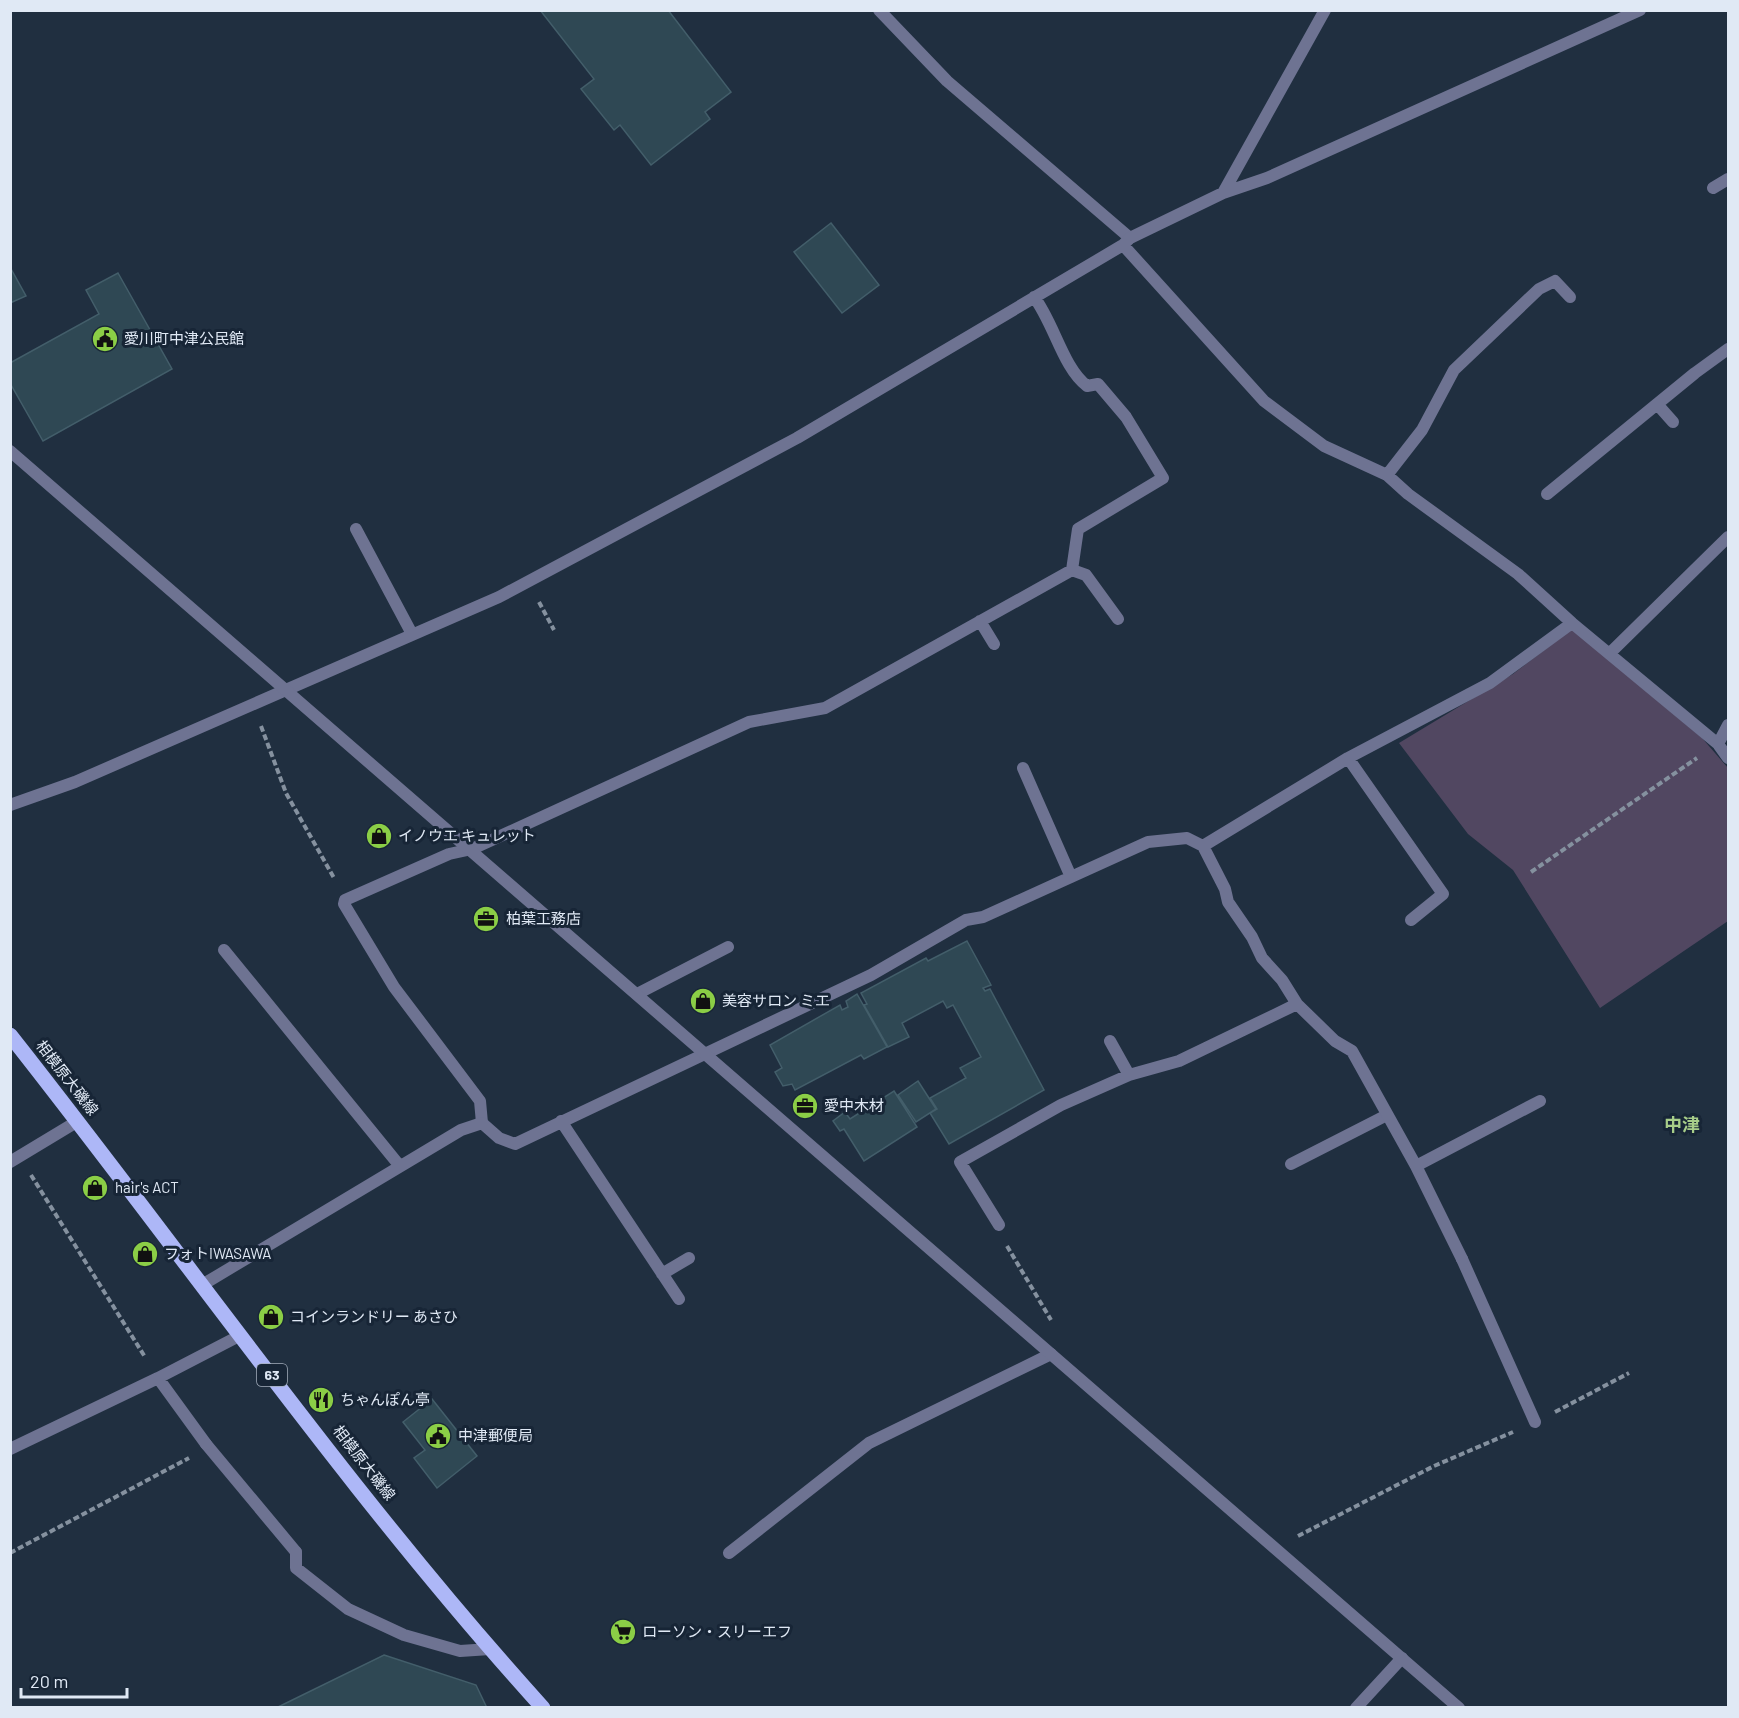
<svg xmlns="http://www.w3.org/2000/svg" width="1739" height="1718" viewBox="0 0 1739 1718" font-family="Barlow,'Noto Sans JP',sans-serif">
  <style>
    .green { fill: #514761 }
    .building { fill: #2f4854; stroke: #435e6a; stroke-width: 1.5 }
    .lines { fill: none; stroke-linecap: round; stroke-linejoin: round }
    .path { stroke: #85919f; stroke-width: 4; stroke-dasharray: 6 3; stroke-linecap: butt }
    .service { stroke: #6e7392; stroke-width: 12 }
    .minor { stroke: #6e7392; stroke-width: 12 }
    .tertiary { stroke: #6e7392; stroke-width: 12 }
    .primary { stroke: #adb7f7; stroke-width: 15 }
    .labels { text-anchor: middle; stroke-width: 6; stroke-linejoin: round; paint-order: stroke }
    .shield { fill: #172536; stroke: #a4aebc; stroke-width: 1.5 }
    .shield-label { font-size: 14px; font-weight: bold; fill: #e0e9f5 }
    .poi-label { font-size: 15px; fill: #e0e9f5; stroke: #172536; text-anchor: start }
    .street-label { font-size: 15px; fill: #e0e9f5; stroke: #172536 }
    .quarter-label { font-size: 18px; font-weight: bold; fill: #a7cd89; stroke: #172536 }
  </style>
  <rect width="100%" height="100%" fill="#202f40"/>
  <!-- green -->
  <path class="green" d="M 1572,629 L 1702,738 L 1728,768 L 1728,921 L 1600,1008 L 1513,870 L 1468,834 L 1399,743 L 1513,674 Z"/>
  <!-- building -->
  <path class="building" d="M 540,10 L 668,10 L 731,92 L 705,112 L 710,119 L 651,165 L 620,125 L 614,130 L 581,89 L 594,79 Z
    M 831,223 L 879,285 L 842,313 L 794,252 Z
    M 10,267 L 26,296 L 10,303 Z
    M 118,273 L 172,369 L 43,441 L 10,383 L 10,363 L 99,314 L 86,290 Z
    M 967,941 L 991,985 L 983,988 L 985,991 L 990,989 L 1044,1090 L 949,1144 L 930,1113 L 937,1109 L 930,1098 L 966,1078 L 960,1068 L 981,1057 L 953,1005 L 947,1008 L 943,1001 L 902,1023 L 909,1037 L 888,1047 L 864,1005 L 867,1004 L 861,993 L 926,958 L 928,961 Z
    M 857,994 L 887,1047 L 864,1059 L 861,1055 L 795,1090 L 792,1084 L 783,1086 L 775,1072 L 782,1068 L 770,1045 L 840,1005 L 842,1010 L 848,1007 L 846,1001 Z
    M 918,1081 L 936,1109 L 916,1122 L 898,1095 Z
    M 894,1091 L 917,1127 L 864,1161 L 844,1129 L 840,1131 L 833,1121 L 845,1112 L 850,1119 Z
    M 432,1399 L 477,1456 L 437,1488 L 414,1458 L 425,1450 L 403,1422 Z
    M 384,1655 L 476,1685 L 487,1708 L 276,1708 Z"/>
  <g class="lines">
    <!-- path -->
    <path class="path" d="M 539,602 L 554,630
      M 261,726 L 286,793 L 334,878
      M 1531,872 L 1697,758
      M 31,1175 L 145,1357
      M 1007,1246 L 1051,1320
      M 1555,1412 L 1629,1373
      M 1298,1536 L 1434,1466 L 1513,1432
      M 10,1553 L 189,1458"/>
    <!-- service -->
    <path class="service" d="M 879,10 L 947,81 L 1130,238
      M 356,529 L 412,634
      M 472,849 L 449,854 L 345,900 L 344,904 L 394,987 L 480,1101 L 482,1123
      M 637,994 L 728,947
      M 10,1162 L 78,1121
      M 1291,1164 L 1387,1115
      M 1462,1259 L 1535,1422
      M 206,1444 L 296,1552"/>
    <!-- minor -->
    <path class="minor" d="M 1713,188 L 1728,179
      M 1223,193 L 1325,10
      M 1123,245 L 1264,401 L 1324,446 L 1387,475 L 1408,494 L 1518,574 L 1572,623 L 1718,744 L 1728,758
      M 1657,404 L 1673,422
      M 1387,475 L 1422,430 L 1454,370 L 1539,289 L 1555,281 L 1570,297
      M 1547,494 L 1695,373 L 1728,349
      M 1072,570 L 1086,575 L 1118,619
      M 980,621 L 994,644
      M 1610,653 L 1728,537
      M 1718,744 L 1728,725
      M 1348,758 L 1443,894 L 1411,920
      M 1023,768 L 1071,877
      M 10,805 L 75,782 L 499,597 L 797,438 L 1123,245 L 1130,238 L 1223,193 L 1267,178 L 1640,10
      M 1203,846 L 1348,758 L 1490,683 L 1572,623
      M 472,849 L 749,722 L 825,708 L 1072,570 L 1078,529 L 1163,478 L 1126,417 L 1098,384 L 1087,386 C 1063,368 1054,323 1034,297
      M 224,950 L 399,1165
      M 1110,1041 L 1129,1075
      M 561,1121 L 679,1299
      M 1416,1166 L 1540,1101
      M 999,1225 L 960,1162 L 1061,1105 L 1129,1075 L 1179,1061 L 1297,1004
      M 662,1274 L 689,1258
      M 202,1285 L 461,1130 L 482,1123 L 499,1138 L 515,1144 L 871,975 L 966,920 L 983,917 L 1148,842 L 1187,838 L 1203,846 L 1225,889 L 1228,902 L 1252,937 L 1262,958 L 1282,980 L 1297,1004 L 1335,1041 L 1352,1051 L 1416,1166 L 1462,1259
      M 158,1378 L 206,1444
      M 10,1449 L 158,1378 L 241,1335
      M 296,1552 L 296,1568 L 348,1609 L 404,1635 L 460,1651 L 490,1649
      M 729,1553 L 869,1443 L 1051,1354
      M 1356,1708 L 1402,1658"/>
    <!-- tertiary -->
    <path class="tertiary" d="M 10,451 L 1459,1708"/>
    <!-- primary -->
    <path class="primary" d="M 10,1035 C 187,1259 351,1496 543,1708"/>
  </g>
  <!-- icons -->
  <defs>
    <g id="civic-disc" transform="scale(1.35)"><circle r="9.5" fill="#8bce46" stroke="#172536"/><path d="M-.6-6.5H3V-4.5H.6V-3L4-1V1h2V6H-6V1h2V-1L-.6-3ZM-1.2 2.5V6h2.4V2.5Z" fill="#111"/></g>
    <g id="shop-disc" transform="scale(1.35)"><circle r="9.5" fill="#8bce46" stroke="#172536"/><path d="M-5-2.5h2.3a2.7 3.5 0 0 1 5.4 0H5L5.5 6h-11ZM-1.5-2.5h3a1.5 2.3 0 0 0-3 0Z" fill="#111"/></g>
    <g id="office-disc" transform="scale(1.35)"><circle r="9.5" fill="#8bce46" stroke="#172536"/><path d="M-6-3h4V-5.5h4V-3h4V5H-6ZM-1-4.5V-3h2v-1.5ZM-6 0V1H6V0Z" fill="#111"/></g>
    <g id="restaurant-disc" transform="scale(1.35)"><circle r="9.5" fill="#8bce46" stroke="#172536"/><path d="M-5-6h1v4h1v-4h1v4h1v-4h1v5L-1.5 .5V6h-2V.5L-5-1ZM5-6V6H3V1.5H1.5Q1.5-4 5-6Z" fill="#111"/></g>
    <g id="supermarket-disc" transform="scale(1.35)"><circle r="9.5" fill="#8bce46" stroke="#172536"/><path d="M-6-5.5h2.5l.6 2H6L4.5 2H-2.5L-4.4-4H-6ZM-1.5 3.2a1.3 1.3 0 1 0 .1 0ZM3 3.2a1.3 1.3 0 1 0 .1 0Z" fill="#111"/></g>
  </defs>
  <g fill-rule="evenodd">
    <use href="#civic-disc" x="105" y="339"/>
    <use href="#shop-disc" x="379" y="836"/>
    <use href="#office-disc" x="486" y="919"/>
    <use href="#shop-disc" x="703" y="1001"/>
    <use href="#office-disc" x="805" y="1106"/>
    <use href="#shop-disc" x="95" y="1188"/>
    <use href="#shop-disc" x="145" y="1254"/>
    <use href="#shop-disc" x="271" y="1317"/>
    <use href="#restaurant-disc" x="321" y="1400"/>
    <use href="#civic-disc" x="438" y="1436"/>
    <use href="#supermarket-disc" x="623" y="1632"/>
  </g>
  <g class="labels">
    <!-- shield labels -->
    <rect class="shield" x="257" y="1364" width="30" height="22" rx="4.5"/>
    <g class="shield-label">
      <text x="272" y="1380">63</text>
    </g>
    <!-- poi labels -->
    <g class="poi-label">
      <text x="124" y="344">愛川町中津公民館</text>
      <text x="398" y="841">イノウエ キュレット</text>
      <text x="506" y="924">柏葉工務店</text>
      <text x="722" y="1006">美容サロン ミエ</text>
      <text x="824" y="1111">愛中木材</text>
      <text x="115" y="1193">hair's ACT</text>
      <text x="164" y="1259">フォトIWASAWA</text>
      <text x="290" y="1322">コインランドリー あさひ</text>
      <text x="340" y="1405">ちゃんぽん亭</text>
      <text x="458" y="1441">中津郵便局</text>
      <text x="642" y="1637">ローソン・スリーエフ</text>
    </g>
    <!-- street labels -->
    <g class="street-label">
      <text transform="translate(67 1078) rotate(52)" y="5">相模原大磯線</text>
      <text transform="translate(364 1463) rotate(52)" y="5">相模原大磯線</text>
    </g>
    <!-- quarter labels -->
    <g class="quarter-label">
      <text x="1682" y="1131">中津</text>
    </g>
  </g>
  <!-- border -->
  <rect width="1739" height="1718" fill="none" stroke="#e0e9f5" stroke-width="24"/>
  <!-- scale -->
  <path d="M21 1688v9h106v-9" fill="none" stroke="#e0e9f5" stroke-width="3"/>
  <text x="30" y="1688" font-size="18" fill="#e0e9f5" stroke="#172536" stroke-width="4.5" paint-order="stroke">20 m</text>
</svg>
